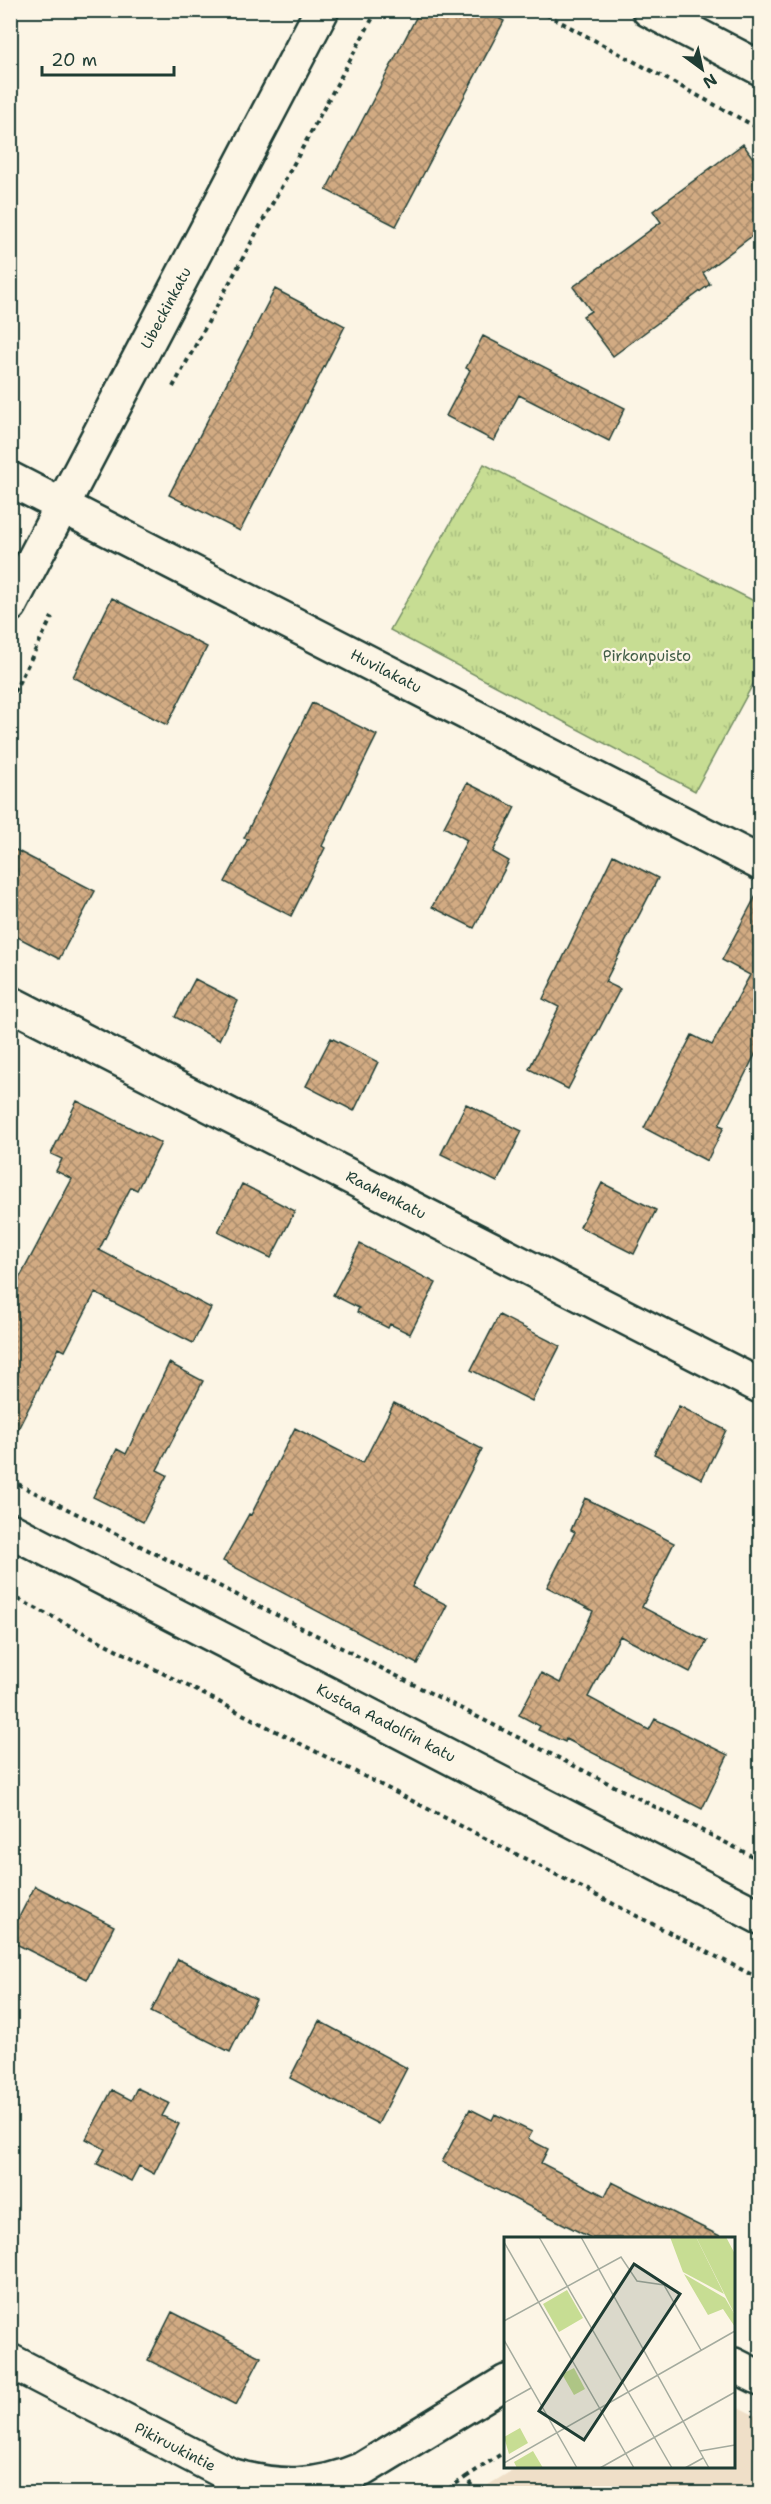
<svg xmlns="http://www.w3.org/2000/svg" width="771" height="2504" viewBox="0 0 771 2504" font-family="'Shantell Sans',sans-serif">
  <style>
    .built { fill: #efdfc8 }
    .grass { fill: url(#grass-tufts); stroke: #738d64; stroke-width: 1.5 }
    .building { fill: url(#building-cross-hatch); stroke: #1f3d34; stroke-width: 1.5 }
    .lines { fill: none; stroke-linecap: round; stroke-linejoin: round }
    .street-casing { stroke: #1f3d34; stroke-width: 38 }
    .secondary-casing { stroke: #1f3d34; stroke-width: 38 }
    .path { stroke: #1f3d34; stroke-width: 4; stroke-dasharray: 4.5 4.5; stroke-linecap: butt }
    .street { stroke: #fcf5e5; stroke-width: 33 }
    .secondary { stroke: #fcf5e5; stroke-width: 33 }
    .labels { text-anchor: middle; stroke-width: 4.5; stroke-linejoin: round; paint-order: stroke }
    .street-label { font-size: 15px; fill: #1f3d34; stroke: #fcf5e5 }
    .park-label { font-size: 15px; fill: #415d47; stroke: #fcf5e5 }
    .inset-road { fill: none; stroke: #a4ab9e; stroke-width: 1.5 }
    .view { fill: #1f3d34; fill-opacity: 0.15; stroke: #1f3d34; stroke-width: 3 }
    .inset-edge { fill: none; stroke: #1f3d34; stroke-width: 3 }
  </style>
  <defs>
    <pattern id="grass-tufts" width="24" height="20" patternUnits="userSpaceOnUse" patternTransform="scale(1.5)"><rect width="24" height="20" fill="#c7dd93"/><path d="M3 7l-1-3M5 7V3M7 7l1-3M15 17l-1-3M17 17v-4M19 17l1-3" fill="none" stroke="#aabf7f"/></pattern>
    <pattern id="building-cross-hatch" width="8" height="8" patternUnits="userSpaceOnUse" patternTransform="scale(1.5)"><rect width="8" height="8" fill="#d2ab83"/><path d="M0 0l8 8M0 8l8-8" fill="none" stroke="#aa8c6c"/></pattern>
  </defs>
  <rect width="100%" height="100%" fill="#fcf5e5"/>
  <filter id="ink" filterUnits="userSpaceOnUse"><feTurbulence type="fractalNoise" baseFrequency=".0167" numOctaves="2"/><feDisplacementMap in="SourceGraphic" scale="12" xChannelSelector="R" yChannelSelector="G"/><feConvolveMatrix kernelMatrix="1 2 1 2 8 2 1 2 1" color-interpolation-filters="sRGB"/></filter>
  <g filter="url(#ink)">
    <!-- built -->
    <path class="built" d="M 734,2405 L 760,2418 L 760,2493 L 475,2493 L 518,2467 L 734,2466 Z"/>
    <!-- grass -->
    <path class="grass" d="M 484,464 L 760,604 L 760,671 L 695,791 L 390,630 Z"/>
    <!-- building -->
    <path class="building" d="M 420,10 L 484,10 L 504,21 L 396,226 L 326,190 Z
      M 743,144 L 760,168 L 760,230 L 703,273 L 710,284 L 613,356 L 583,316 L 591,311 L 573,287 L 661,222 L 653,211 Z
      M 275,289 L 345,326 L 240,531 L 169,495 Z
      M 483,336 L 625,408 L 609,441 L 519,395 L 494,441 L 446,416 L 470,370 L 466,368 Z
      M 112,598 L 207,647 L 167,725 L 73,677 Z
      M 312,703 L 377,735 L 322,846 L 325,848 L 291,916 L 225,882 L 248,839 L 244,838 Z
      M 467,783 L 515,807 L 493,852 L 509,861 L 474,928 L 432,907 L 467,840 L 444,827 Z
      M 10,847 L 95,891 L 59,959 L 10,933 Z
      M 613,855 L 658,878 L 605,982 L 620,989 L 568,1089 L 529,1069 L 559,1007 L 543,999 Z
      M 760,888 L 760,1045 L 719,1125 L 724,1127 L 707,1161 L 644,1128 L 692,1035 L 712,1045 L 750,975 L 722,960 Z
      M 195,979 L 238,1001 L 219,1040 L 175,1017 Z
      M 331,1038 L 378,1062 L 354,1111 L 306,1086 Z
      M 77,1101 L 161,1143 L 137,1190 L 131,1187 L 99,1250 L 211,1308 L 193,1343 L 95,1293 L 65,1351 L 59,1348 L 10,1445 L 10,1296 L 72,1179 L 56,1171 L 62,1159 L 51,1154 Z
      M 466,1104 L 522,1131 L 497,1182 L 441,1154 Z
      M 602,1183 L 656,1210 L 634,1254 L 580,1227 Z
      M 242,1184 L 295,1211 L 271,1258 L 218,1232 Z
      M 360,1244 L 436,1283 L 410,1334 L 390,1324 L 388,1328 L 357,1312 L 359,1308 L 333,1295 Z
      M 499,1315 L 560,1346 L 532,1401 L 471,1370 Z
      M 169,1363 L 203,1381 L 157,1470 L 167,1475 L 143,1522 L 93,1497 L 117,1449 L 126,1454 Z
      M 394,1403 L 482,1449 L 412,1587 L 447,1605 L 417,1664 L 223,1561 L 249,1514 L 251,1515 L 295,1428 L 363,1463 Z
      M 679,1406 L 726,1430 L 702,1479 L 654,1454 Z
      M 585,1498 L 674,1543 L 642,1607 L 707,1641 L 690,1672 L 620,1636 L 588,1697 L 649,1730 L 655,1719 L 728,1755 L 702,1809 L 566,1739 L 565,1742 L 538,1730 L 540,1726 L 519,1715 L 541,1673 L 560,1683 L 593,1611 L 547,1587 L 575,1532 L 571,1530 Z
      M 35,1886 L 114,1926 L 87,1979 L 10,1941 L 10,1935 Z
      M 178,1959 L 256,1999 L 230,2052 L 151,2012 Z
      M 319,2021 L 407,2068 L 378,2124 L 290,2078 Z
      M 137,2088 L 169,2103 L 162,2116 L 179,2124 L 154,2174 L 139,2166 L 131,2181 L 97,2164 L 105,2149 L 86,2139 L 112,2090 L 131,2100 Z
      M 470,2109 L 492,2120 L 495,2114 L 532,2132 L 528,2139 L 548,2149 L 541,2163 L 605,2196 L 612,2182 L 724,2238 L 591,2238 L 442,2162 Z
      M 172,2312 L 261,2357 L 236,2405 L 148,2360 Z"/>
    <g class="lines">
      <!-- street casing -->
      <g class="street-casing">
        <path id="street" d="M 10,479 L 760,863
          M 10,605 L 322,10
          M 10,1003 L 760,1386
          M 10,2361 L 230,2475 C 279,2489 316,2489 363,2469 L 506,2382
          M 734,2365 L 760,2378"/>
      </g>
      <!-- secondary casing -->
      <g class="secondary-casing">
        <path id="secondary" d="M 649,10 L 760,68
          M 10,1530 L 760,1917"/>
      </g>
      <!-- path -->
      <path class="path" d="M 538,10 L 760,129
        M 173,387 L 377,10
        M 10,700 L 52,617
        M 10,1480 L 760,1860
        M 10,1595 L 760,1979
        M 466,2477 L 506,2451
        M 441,2494 L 466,2477 L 477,2494"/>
      <!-- street -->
      <use href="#street" class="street"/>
      <!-- secondary -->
      <use href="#secondary" class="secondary"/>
    </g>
  </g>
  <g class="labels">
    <!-- street labels -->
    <g class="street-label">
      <text transform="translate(166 308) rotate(-62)" y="5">Libeckinkatu</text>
      <text transform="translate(386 671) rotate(27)" y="5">Huvilakatu</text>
      <text transform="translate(386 1195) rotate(27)" y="5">Raahenkatu</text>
      <text transform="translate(386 1723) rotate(27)" y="5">Kustaa Aadolfin katu</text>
      <text transform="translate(175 2447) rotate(27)" y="5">Pikiruukintie</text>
    </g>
    <!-- park labels -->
    <g class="park-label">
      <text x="647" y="661">Pirkonpuisto</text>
    </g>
  </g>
  <!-- overview -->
  <g transform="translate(504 2237)">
    <rect width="231" height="231" fill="#fcf5e5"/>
    <path d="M 192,0 L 222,0 L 231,17 L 231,78 ZM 63,53 L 79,81 L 55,95 L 39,67 ZM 70,131 L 81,152 L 70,158 L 58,137 ZM 16,191 L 24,206 L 5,217 L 0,200 ZM 29,214 L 39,231 L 13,231 L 10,225 Z" fill="#c7dd93"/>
    <path d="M 166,0 L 192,0 L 220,57 L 179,35 ZM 180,37 L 221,61 L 231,78 L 231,90 L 219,72 L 204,78 Z" fill="#c7dd93"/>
    <path class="inset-road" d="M 35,0 L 168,231M 77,0 L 205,231M 0,5 L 130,231M 0,84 L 117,20 L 133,44 L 160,48 L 197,113M 0,103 L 73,231M 0,166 L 27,151M 196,214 L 231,208M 0,226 L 231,94M 96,231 L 231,155M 181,231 L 199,221"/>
    <path class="view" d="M 130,27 L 176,57 L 80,203 L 35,174 Z"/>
    <rect width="231" height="231" class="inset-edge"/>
  </g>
  <!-- margin -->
  <rect width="771" height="2504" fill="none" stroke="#fcf5e5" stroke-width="36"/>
  <rect x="18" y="18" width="735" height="2468" fill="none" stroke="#1f3d34" stroke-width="2" filter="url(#ink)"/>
  <!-- north arrow -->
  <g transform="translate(702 69) rotate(147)" stroke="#fcf5e5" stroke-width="4.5" paint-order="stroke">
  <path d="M0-4.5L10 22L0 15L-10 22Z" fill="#1f3d34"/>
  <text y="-9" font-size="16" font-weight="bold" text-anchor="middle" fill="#1f3d34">N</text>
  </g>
  <!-- scale -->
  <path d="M42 66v9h132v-9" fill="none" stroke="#1f3d34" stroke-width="3"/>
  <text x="51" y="66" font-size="18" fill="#1f3d34" stroke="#fcf5e5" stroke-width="4.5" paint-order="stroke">20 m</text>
</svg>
